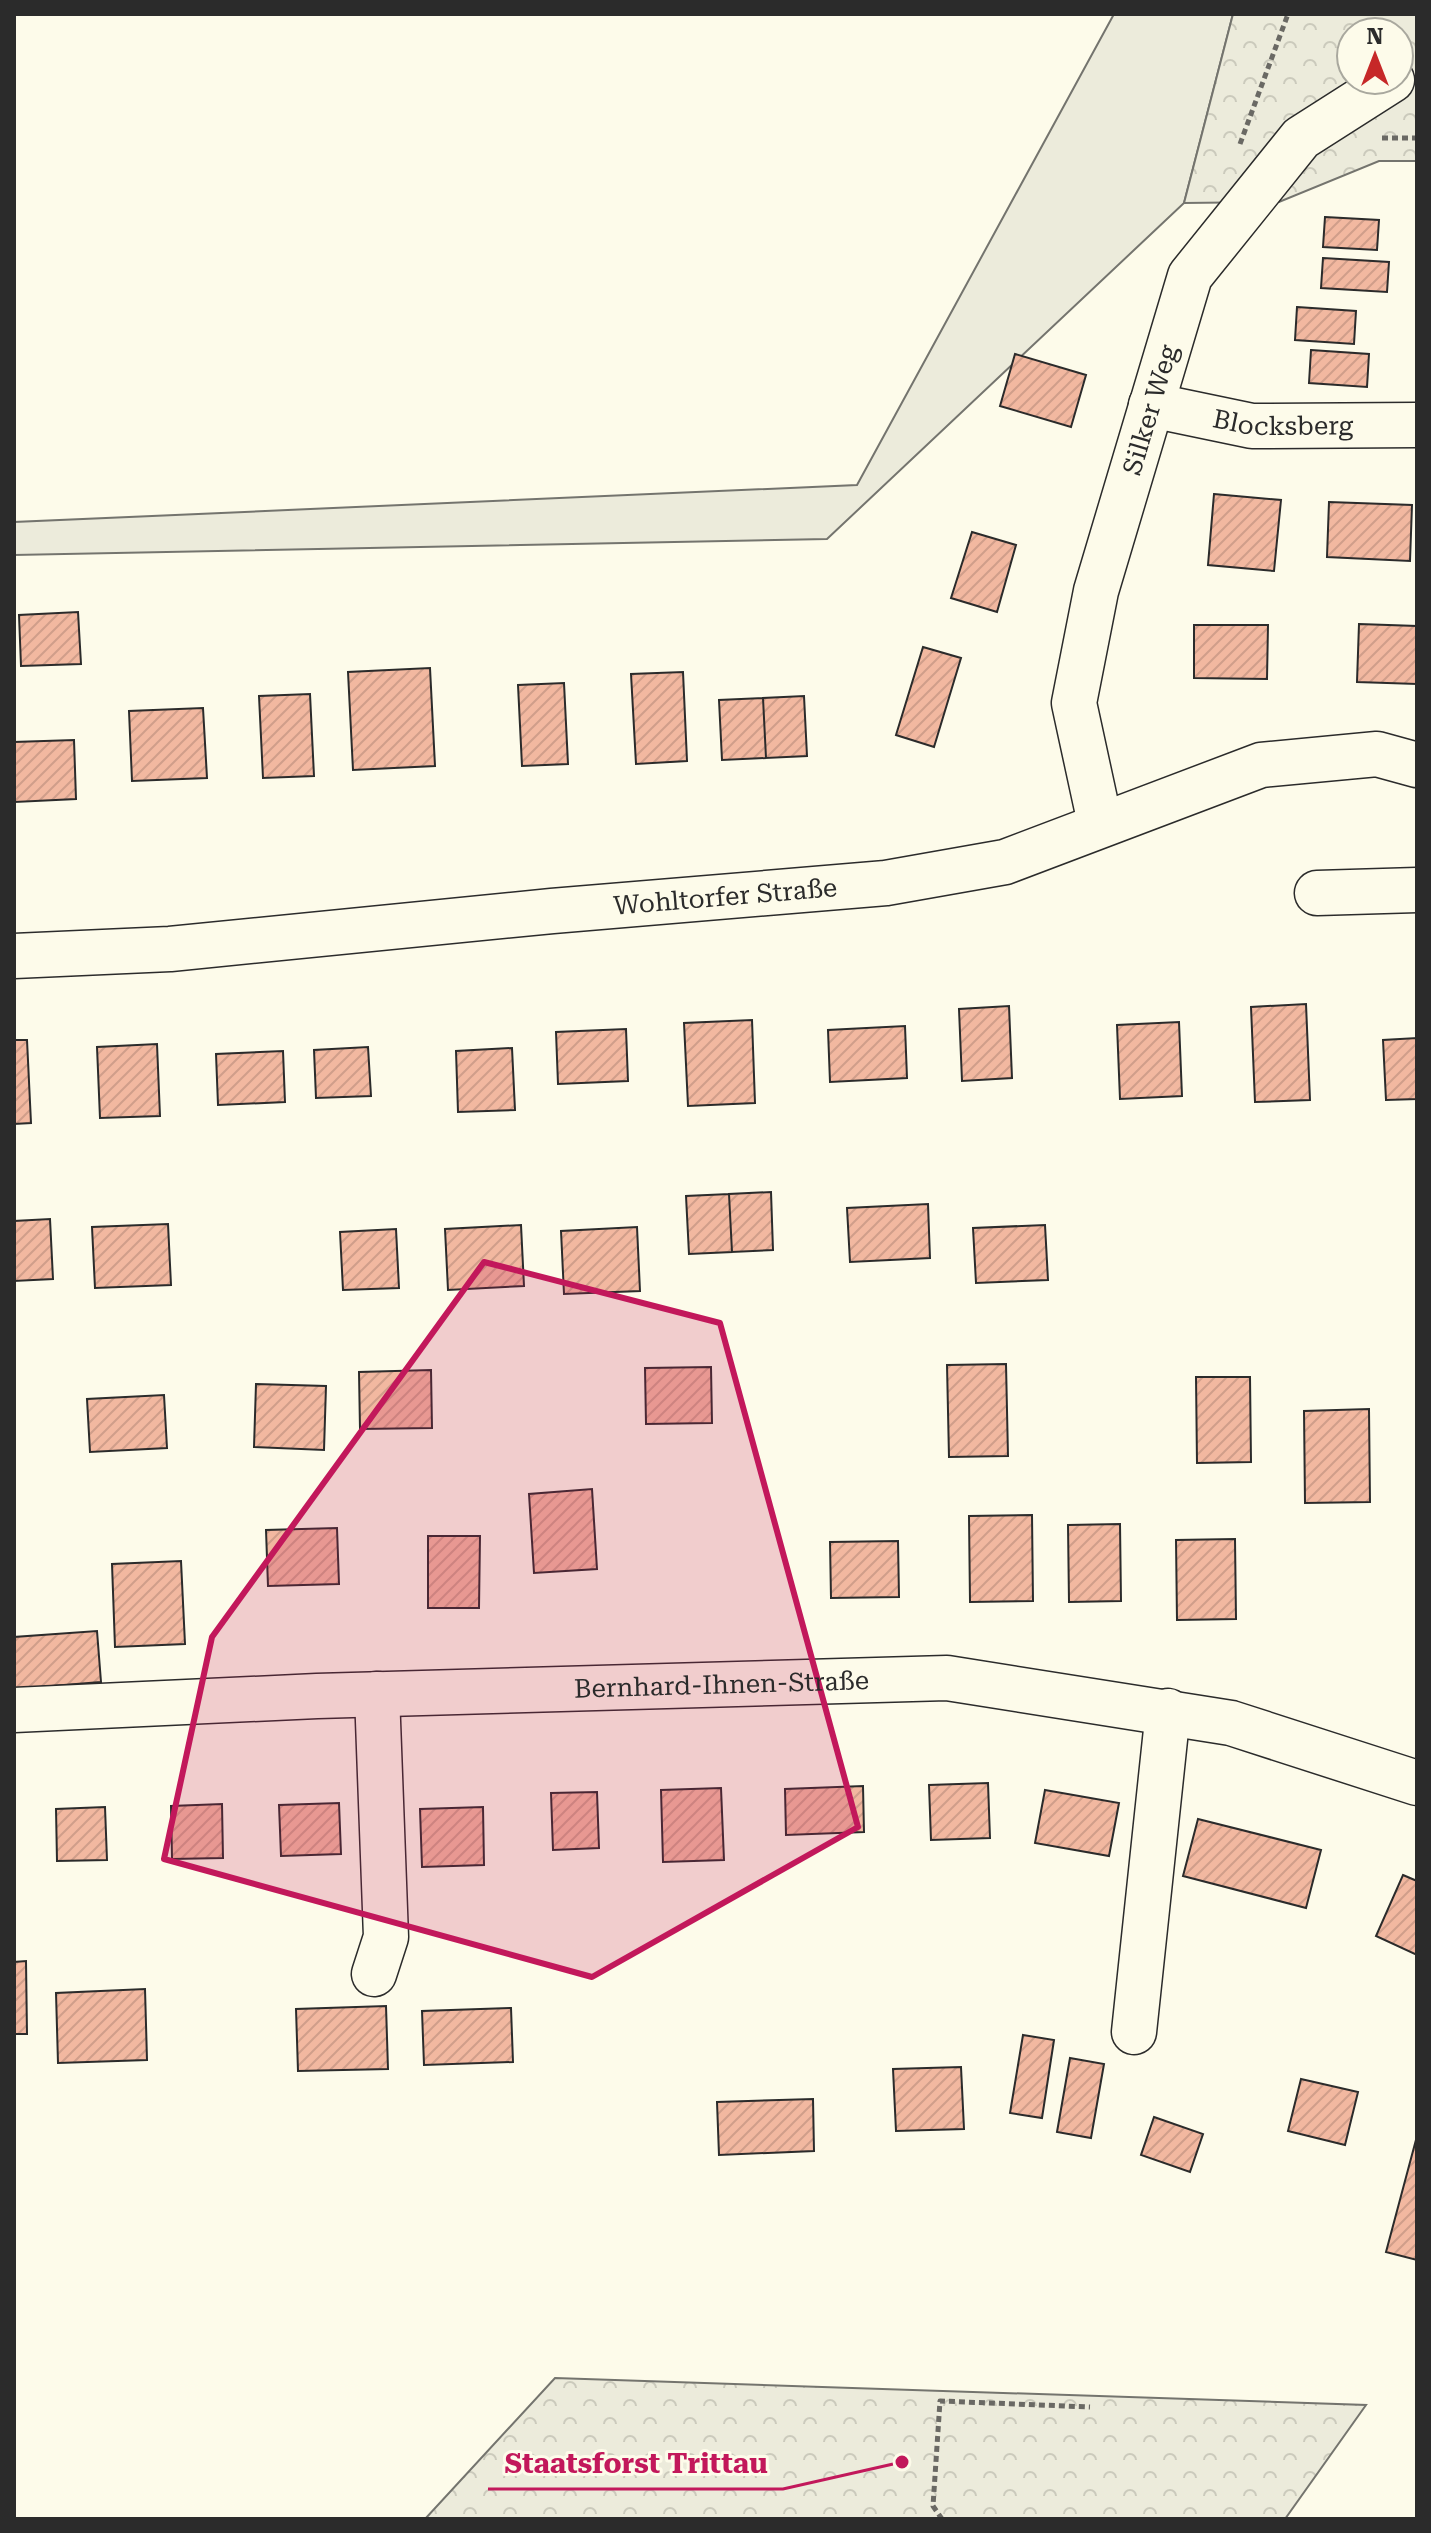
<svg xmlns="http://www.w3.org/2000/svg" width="1431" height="2533" viewBox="0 0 1431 2533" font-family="'Roboto Serif',serif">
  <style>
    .grass { fill: #ecebdb; stroke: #74746e; stroke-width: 2 }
    .forest { fill: url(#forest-crowns); stroke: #74746e; stroke-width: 2; fill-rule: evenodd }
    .building { fill: url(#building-hatch); stroke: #2b2b2b; stroke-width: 2 }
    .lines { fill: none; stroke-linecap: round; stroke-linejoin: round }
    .minor-casing { stroke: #2b2b2b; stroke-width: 47 }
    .path { stroke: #6a6964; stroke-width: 5; stroke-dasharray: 6 4; stroke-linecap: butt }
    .minor { stroke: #fdfbea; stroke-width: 44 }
    .marked { fill: #c2185b; fill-opacity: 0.2; stroke: #c2185b; stroke-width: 6; stroke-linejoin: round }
    .labels { text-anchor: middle; stroke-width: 6; stroke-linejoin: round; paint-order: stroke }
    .street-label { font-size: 26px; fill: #2b2b2b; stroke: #fdfbea }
    .leader { fill: none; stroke: #c2185b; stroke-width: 3 }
    .callout-dot { fill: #c2185b; stroke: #fdfbea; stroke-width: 3 }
    .callout-label { font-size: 28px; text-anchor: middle; font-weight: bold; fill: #c2185b; stroke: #fdfbea; stroke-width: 6; stroke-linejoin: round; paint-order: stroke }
  </style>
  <defs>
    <pattern id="forest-crowns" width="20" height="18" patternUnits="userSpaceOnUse" patternTransform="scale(2)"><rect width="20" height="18" fill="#ecebdb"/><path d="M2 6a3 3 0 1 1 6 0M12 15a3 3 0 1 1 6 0" fill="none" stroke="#cbcabc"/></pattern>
    <pattern id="building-hatch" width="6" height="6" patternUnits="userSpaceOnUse" patternTransform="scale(2)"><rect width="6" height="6" fill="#f2b8a0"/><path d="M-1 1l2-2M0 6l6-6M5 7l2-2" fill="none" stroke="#d09e8a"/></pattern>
  </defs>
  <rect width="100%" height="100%" fill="#fdfbea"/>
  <!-- grass -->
  <path class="grass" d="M 1114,14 L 1233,14 L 1184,203 L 827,539 L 14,555 L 14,522 L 857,485 Z"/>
  <!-- forest -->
  <path class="forest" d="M 1233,14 L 1417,14 L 1417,161 L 1379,161 L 1279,202 L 1184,203 ZM 1351,32 L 1399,32 L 1399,80 L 1351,80 Z
    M 555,2378 L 1366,2405 L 1285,2519 L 425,2519 Z"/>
  <!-- building -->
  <path class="building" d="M 1325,217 L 1379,220 L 1377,250 L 1323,247 Z
    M 1323,258 L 1389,262 L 1387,292 L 1321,288 Z
    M 1297,307 L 1356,311 L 1354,344 L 1295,340 Z
    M 1311,350 L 1369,354 L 1367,387 L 1309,383 Z
    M 1015,354 L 1086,375 L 1071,427 L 1000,406 Z
    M 1214,494 L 1281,500 L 1274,571 L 1208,565 Z
    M 1329,502 L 1412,505 L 1410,561 L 1327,557 Z
    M 972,532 L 1016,545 L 997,612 L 951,598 Z
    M 78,612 L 81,664 L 21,666 L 19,615 Z
    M 1359,624 L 1417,626 L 1417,684 L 1357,682 Z
    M 1194,625 L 1268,625 L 1267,679 L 1194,678 Z
    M 923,647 L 961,658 L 934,747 L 896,735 Z
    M 430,668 L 435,766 L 353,770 L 348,672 Z
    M 683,672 L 687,761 L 636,764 L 631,674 Z
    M 564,683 L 568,764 L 522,766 L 518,685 Z
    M 310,694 L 314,776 L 263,778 L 259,696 Z
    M 804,696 L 807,756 L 766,758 L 763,698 Z
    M 763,698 L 766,758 L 722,760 L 719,700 Z
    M 203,708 L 207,778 L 132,781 L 129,711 Z
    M 74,740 L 76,799 L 15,802 L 14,742 Z
    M 1306,1004 L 1310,1100 L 1255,1102 L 1251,1007 Z
    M 1009,1006 L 1012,1078 L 962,1081 L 959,1009 Z
    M 752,1020 L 755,1103 L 688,1106 L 684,1023 Z
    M 1179,1022 L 1182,1096 L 1120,1099 L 1117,1025 Z
    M 905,1026 L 907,1078 L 830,1082 L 828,1030 Z
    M 626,1029 L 628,1081 L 558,1084 L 556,1032 Z
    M 1417,1038 L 1417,1099 L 1386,1100 L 1383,1040 Z
    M 14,1040 L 27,1040 L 31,1123 L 14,1124 Z
    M 157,1044 L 160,1116 L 100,1118 L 97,1047 Z
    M 368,1047 L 371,1096 L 316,1098 L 314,1050 Z
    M 512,1048 L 515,1110 L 458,1112 L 456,1051 Z
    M 283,1051 L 285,1102 L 218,1105 L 216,1054 Z
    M 771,1192 L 773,1250 L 732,1252 L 729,1194 Z
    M 729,1194 L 732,1252 L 689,1254 L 686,1196 Z
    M 928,1204 L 930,1258 L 850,1262 L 847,1208 Z
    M 50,1219 L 53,1279 L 14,1281 L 14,1221 Z
    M 168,1224 L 171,1285 L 95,1288 L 92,1227 Z
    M 521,1225 L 524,1286 L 448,1290 L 445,1229 Z
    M 1045,1225 L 1048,1280 L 976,1283 L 973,1228 Z
    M 637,1227 L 640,1291 L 564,1294 L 561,1231 Z
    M 396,1229 L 399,1288 L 343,1290 L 340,1232 Z
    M 1006,1364 L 1008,1456 L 949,1457 L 947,1365 Z
    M 711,1367 L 712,1423 L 646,1424 L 645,1368 Z
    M 431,1370 L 432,1428 L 360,1429 L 359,1372 Z
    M 1196,1377 L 1250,1377 L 1251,1462 L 1197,1463 Z
    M 256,1384 L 326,1386 L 324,1450 L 254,1447 Z
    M 164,1395 L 167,1448 L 90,1452 L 87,1399 Z
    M 1369,1409 L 1370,1502 L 1305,1503 L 1304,1411 Z
    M 592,1489 L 597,1569 L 534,1573 L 529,1494 Z
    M 1032,1515 L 1033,1601 L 970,1602 L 969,1516 Z
    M 1120,1524 L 1121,1601 L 1069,1602 L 1068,1525 Z
    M 337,1528 L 339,1584 L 268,1586 L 266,1530 Z
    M 428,1536 L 480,1536 L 479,1608 L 428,1608 Z
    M 1235,1539 L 1236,1619 L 1177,1620 L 1176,1540 Z
    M 898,1541 L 899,1597 L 831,1598 L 830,1542 Z
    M 181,1561 L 185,1644 L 115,1647 L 112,1564 Z
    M 97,1631 L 101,1682 L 14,1689 L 14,1637 Z
    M 988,1783 L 990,1838 L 931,1840 L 929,1785 Z
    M 863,1786 L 864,1832 L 786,1835 L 785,1789 Z
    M 721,1788 L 724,1860 L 663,1862 L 661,1790 Z
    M 1045,1790 L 1119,1803 L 1109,1856 L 1035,1843 Z
    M 597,1792 L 599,1848 L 553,1850 L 551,1793 Z
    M 339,1803 L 341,1854 L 281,1856 L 279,1805 Z
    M 222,1804 L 223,1858 L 172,1859 L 171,1806 Z
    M 105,1807 L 107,1860 L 57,1861 L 56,1809 Z
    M 483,1807 L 484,1865 L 422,1867 L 420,1809 Z
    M 1198,1819 L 1321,1850 L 1306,1908 L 1183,1876 Z
    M 1403,1875 L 1417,1881 L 1417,1955 L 1376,1936 Z
    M 26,1961 L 27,2034 L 14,2034 L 14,1962 Z
    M 145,1989 L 147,2060 L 58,2063 L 56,1993 Z
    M 386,2006 L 388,2069 L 298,2071 L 296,2009 Z
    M 511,2008 L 513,2062 L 424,2065 L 422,2011 Z
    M 1023,2035 L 1054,2040 L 1042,2118 L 1010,2113 Z
    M 1070,2058 L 1104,2064 L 1091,2138 L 1057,2132 Z
    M 961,2067 L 964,2129 L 896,2131 L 893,2069 Z
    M 1301,2079 L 1358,2092 L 1345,2145 L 1288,2131 Z
    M 813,2099 L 814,2151 L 719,2155 L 717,2102 Z
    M 1154,2117 L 1203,2134 L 1190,2172 L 1141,2155 Z
    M 1417,2136 L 1417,2260 L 1386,2252 Z"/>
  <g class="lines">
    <!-- minor casing -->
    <g class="minor-casing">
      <g id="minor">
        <path id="s1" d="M 1151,405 L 1252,426 L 1417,425"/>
        <path id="s2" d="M 1100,823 L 1074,703 L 1096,591 L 1190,276 L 1301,138 L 1392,80"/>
        <path d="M 1317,893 L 1417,890"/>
        <path id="s3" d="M 14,956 L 170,949 L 552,911 L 886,883 L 1005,862 L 1261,765 L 1377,754 L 1417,765"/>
        <path id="s4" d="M 14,1710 L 317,1696 L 947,1678 L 1231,1723 L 1417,1783"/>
        <path d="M 374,1974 L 386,1937 L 377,1694"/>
        <path d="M 1134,2032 L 1168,1711"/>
      </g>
    </g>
    <!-- path -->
    <path class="path" d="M 1382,138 L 1417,138
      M 1240,144 L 1288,14
      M 942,2519 L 933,2506 L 940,2401 L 1090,2407"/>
    <!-- minor -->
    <use href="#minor" class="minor"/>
  </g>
  <!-- marked area -->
  <path class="marked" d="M 484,1262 L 720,1323 L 858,1827 L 592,1977 L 164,1859 L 212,1637 Z"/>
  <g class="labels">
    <!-- street labels -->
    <g class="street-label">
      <text dy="9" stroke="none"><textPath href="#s2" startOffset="426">Silker Weg</textPath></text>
      <text dy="9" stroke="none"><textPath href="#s1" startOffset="134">Blocksberg</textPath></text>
      <text dy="9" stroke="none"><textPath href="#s3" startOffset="714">Wohltorfer Straße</textPath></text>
      <text dy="9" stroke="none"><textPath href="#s4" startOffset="708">Bernhard-Ihnen-Straße</textPath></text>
    </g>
  </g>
  <!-- callouts -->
  <path class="leader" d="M902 2462L783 2489H488"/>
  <circle class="callout-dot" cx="902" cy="2462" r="8"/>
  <g class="callout-label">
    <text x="636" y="2473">Staatsforst Trittau</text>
  </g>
  <!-- border -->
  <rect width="1431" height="2533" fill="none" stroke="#2b2b2b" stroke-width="32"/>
  <!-- north arrow -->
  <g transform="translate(1375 56)"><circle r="38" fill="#fdfbea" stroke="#a9a89e" stroke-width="2"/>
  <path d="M0-6L14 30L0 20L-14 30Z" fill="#c62828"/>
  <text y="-12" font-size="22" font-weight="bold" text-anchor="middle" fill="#2b2b2b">N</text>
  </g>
</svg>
